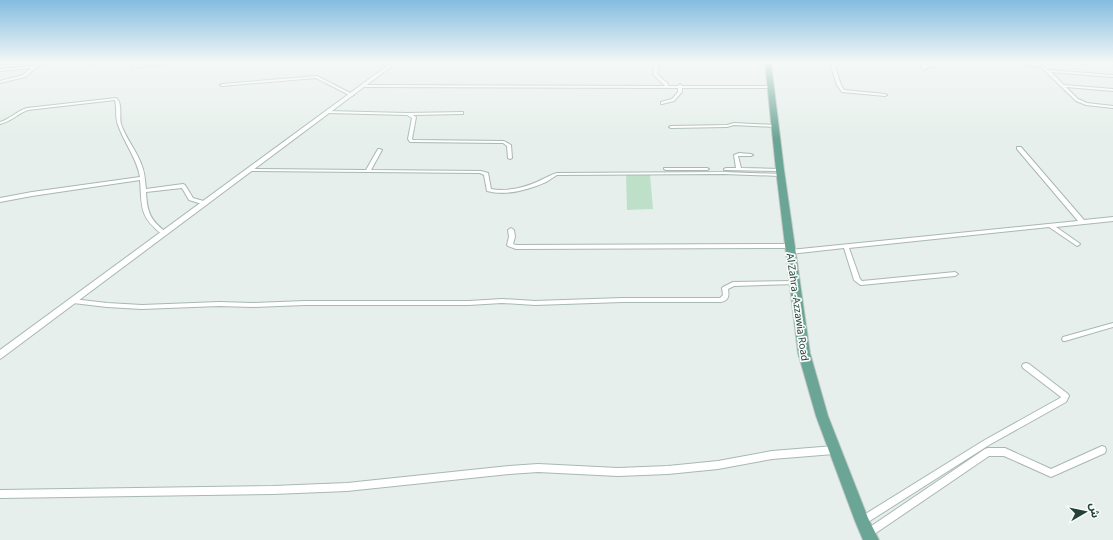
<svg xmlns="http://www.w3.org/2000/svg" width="1113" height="540" viewBox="0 0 1113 540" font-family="'Noto Sans','Noto Sans Arabic',sans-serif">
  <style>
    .green { fill: #bfe0c8 }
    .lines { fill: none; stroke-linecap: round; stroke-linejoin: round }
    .minor-casing { stroke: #a8b8b2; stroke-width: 2 }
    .tertiary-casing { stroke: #a8b8b2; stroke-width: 2 }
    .primary-casing { stroke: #c2cac8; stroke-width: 2 }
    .minor { fill: #fff; fill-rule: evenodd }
    .tertiary { fill: #fff; fill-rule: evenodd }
    .primary { fill: #6aa596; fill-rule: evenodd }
    .labels { text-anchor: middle; stroke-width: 3.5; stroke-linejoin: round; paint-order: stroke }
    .street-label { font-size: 10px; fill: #24423a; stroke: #f7fbf9 }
  </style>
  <rect width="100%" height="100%" fill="#e6efeb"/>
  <!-- green -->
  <path class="green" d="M 626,174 L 650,175 L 653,209 L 627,210 Z"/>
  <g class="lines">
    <!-- minor casing -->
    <g class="minor-casing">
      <path id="minor" d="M 38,63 L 50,63 L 41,64 L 25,77 L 0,83 L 0,81 L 23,75 L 31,68 L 0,71 L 0,69 L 34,66 Z
        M 82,63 L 96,63 C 93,65 85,65 82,63 Z
        M 159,63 L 172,63 L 134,68 L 132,67 L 134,66 Z
        M 655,63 L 659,63 L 657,74 L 668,84 L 668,86 L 678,86 L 680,84 L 682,86 L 770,86 L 772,87 L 770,88 L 682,88 L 682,92 L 674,101 L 662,104 L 661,104 L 661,102 L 672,99 L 678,92 L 678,88 L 365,87 L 363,86 L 365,85 L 665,86 L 653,74 Z
        M 830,63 L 834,63 L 841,85 L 844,90 L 885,94 L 887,95 L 885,96 L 842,92 L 837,85 Z
        M 928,63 L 932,63 L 934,66 L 932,67 L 926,67 L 927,69 L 924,70 L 921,66 L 922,65 L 929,65 Z
        M 1013,63 L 1026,63 L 1042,65 L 1048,70 L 1113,75 L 1113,77 L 1051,72 L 1064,85 L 1113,89 L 1113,91 L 1066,87 L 1078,99 L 1087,103 L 1113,106 L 1113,108 L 1086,105 L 1076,101 L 1041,67 Z
        M 317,76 L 354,95 L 351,96 L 316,78 L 222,86 L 220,85 L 222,84 Z
        M 116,98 C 123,103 119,116 121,124 C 126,139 137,151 142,166 C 145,174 145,181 146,189 L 183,184 L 185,185 L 193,198 L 207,202 L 208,203 L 207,204 L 205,205 L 189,200 L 182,188 L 146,192 C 147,212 150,220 166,232 L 167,233 L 164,235 L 162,234 C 139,217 142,206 140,180 L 32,196 L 0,202 L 0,198 L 32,192 L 140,177 C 137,158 124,143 118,125 C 115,117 117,108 115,100 L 28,110 C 16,114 13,121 0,124 L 0,122 C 10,119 17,111 27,108 Z
        M 327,111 L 406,113 L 463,112 L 463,114 L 462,114 L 413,115 L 416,117 L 412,139 L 413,140 L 504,141 L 511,145 L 512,158 L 510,159 L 508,158 L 507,146 L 503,143 L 410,142 L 408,139 L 412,118 L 407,115 L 328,113 L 327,113 Z
        M 734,123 L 775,125 L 777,126 L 775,127 L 734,125 L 727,127 L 671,128 L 669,127 L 671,126 L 727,125 Z
        M 1017,147 L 1021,147 L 1084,220 L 1113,217 L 1113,221 L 1056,227 L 1079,243 L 1080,244 L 1079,245 L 1077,246 L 1049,227 L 849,248 L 860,279 L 862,281 L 955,272 L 958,274 L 955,276 L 861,285 L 859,284 L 854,280 L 844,248 L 790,254 L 787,252 L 790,250 L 1078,221 L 1017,149 Z
        M 378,149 L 380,149 L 382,150 L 371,170 L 481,171 L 488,173 L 491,189 C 508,192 528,187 543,179 C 548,177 552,174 557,173 L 724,172 L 781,174 L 783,175 L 781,176 L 724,174 L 557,175 C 553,177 550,180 546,182 C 528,190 506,196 487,191 L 484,175 L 480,173 L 250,171 L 248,170 L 250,169 L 366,170 Z
        M 739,153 L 751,154 L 753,155 L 751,156 L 738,156 L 741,168 L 780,169 L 782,170 L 780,171 L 724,170 L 724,169 L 726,168 L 736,168 L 734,155 Z
        M 664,168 L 707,168 L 709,169 L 707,170 L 666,170 L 664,169 Z
        M 511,228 L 514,230 L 515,237 L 513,244 L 516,245 L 789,244 L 792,246 L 789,248 L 516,249 L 508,246 L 507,245 L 509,237 L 508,230 Z
        M 794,281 L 797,283 L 796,284 L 734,286 L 728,289 C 729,296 729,300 721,302 L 622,302 L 535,305 L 502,303 L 469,305 L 305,305 L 252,307 L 219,306 L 142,309 L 107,307 L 73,303 L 70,301 L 73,299 L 107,303 L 142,305 L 219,302 L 252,303 L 305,301 L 469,301 L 502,299 L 535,301 L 622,298 L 720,298 L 723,295 L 722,288 L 723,287 L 733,282 Z
        M 1113,323 L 1113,327 L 1065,341 L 1063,341 L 1062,339 L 1063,337 Z
        M 1026,363 L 1029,364 L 1068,394 L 1069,396 L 1066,402 L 989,445 L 865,524 L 862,525 L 859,524 L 858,521 L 859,518 L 983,441 L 1060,398 L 1061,397 L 1023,368 L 1022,366 L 1023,364 Z
        M 834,446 L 837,447 L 838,450 L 837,453 L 834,454 L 772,459 L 718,469 L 668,474 L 618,476 L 538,472 L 509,474 L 347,491 L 273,494 L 0,498 L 0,490 L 273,486 L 347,483 L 509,466 L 538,464 L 618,468 L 668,466 L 718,461 L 772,451 Z
        M 1102,446 L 1105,447 L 1106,450 L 1105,453 L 1051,477 L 1004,456 L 989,456 L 870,537 L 867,538 L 864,537 L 862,534 L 864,531 L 985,449 L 988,448 L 1005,448 L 1051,469 Z"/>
    </g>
    <!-- tertiary casing -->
    <g class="tertiary-casing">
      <path id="tertiary" d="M 391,63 L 396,63 L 3,357 L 0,359 L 0,350 Z"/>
    </g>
    <!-- primary casing -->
    <g class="primary-casing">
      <path id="primary" d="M 765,63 L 771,63 L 784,170 L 810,353 L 828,416 L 868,518 L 879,540 L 863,540 L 855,521 L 816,416 L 798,353 L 776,170 Z"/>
    </g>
    <!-- minor -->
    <use href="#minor" class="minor"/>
    <!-- tertiary -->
    <use href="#tertiary" class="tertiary"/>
    <!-- primary -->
    <use href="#primary" class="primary"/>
  </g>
  <!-- sky -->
  <linearGradient id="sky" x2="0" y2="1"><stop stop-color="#84bce0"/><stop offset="0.45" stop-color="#f4f8f6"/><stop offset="1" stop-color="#f4f8f6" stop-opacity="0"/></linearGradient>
  <rect width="1113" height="139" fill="url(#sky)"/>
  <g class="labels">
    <!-- street labels -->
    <g class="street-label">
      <text transform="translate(798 307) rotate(82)" y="4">Al Zahra -Azzawia Road</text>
    </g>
  </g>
  <!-- north arrow -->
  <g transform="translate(1085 512) rotate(81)" stroke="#f7fbf9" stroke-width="3" paint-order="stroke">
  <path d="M0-3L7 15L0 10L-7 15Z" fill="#24423a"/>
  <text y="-6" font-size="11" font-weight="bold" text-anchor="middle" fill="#24423a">ش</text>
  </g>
</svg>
